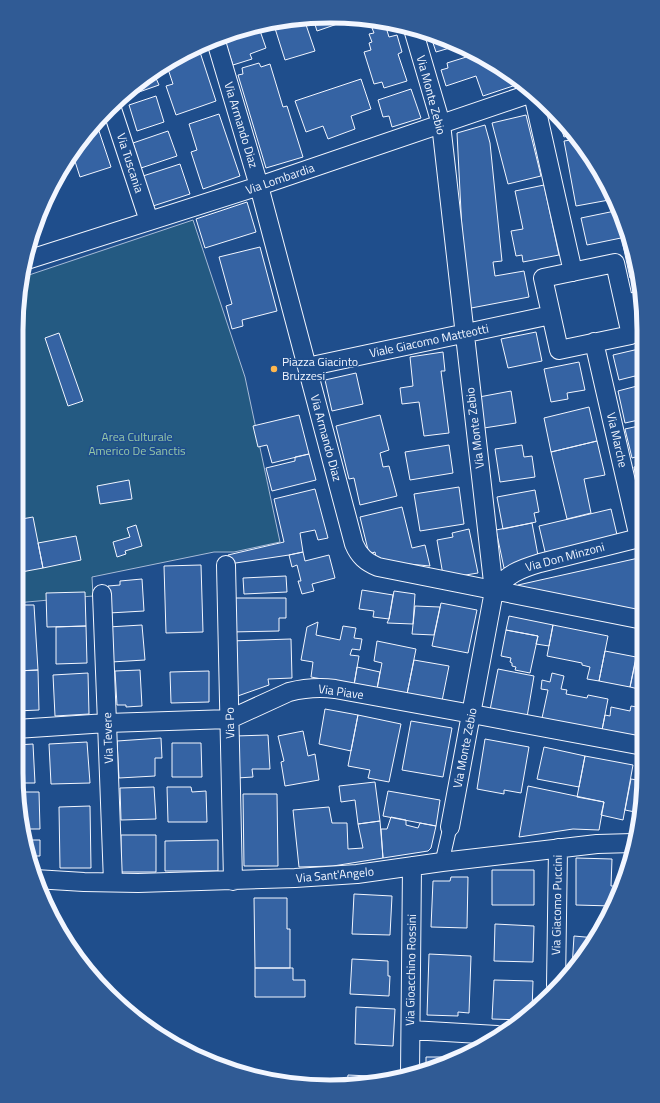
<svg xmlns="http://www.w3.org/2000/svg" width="660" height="1103" viewBox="0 0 660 1103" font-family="'Titillium Web',sans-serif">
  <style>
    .park { fill: #245a82; stroke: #a8bbd7 }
    .building { fill: #3563a3; stroke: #f2f6ff }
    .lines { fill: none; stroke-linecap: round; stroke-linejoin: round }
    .pedestrian-casing { stroke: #f2f6ff; stroke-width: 15 }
    .minor-casing { stroke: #f2f6ff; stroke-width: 20 }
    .pedestrian { stroke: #1f4e8c; stroke-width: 13 }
    .minor { stroke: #1f4e8c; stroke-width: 18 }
    .poi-dot { fill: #ffb74d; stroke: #1f4e8c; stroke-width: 1.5 }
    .labels { text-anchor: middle; stroke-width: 3; stroke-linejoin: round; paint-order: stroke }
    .street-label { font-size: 12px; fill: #f2f6ff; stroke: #1f4e8c }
    .poi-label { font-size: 12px; fill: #f2f6ff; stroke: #1f4e8c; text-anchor: start }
    .park-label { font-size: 12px; fill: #97c8a6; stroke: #1f4e8c }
    .rim { fill: none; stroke: #f2f6ff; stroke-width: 5 }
  </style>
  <rect width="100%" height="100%" fill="#1f4e8c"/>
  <!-- park -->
  <path class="park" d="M 193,220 L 245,377 L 280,542 L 234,552 L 214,552 L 92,577 L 93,596 L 16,603 L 17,309 L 23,277 Z"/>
  <!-- building -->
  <path class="building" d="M 330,16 L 345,17 L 346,21 L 317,31 L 313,18 Z
    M 304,19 L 315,51 L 285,60 L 273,22 Z
    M 385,24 L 389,37 L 397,35 L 402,52 L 398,54 L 407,81 L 384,88 L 382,82 L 374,84 L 364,52 L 371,50 L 369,43 L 372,42 L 369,34 L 374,33 L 372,28 Z
    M 258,25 L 266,48 L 250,54 L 252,59 L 233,65 L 224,39 L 241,33 L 240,31 Z
    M 430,34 L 450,40 L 460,45 L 436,52 Z
    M 198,46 L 216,101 L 176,115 L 166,86 L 173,84 L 166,63 Z
    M 476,54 L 505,69 L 513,77 L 516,85 L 483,96 L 476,76 L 446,86 L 441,70 L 448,68 L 447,63 Z
    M 259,63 L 261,67 L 270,64 L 283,107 L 287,106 L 303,157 L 266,168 L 238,75 L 243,74 L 242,68 Z
    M 159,67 L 162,74 L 155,76 L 159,85 L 119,99 Z
    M 361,79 L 371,109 L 351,116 L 355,129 L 328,139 L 323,126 L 306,132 L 295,101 Z
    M 411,89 L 421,118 L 392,127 L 389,116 L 383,117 L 378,100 Z
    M 156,96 L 164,122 L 137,131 L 129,105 Z
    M 219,114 L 240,176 L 203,189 L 191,152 L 197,150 L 189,124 Z
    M 526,115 L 541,176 L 508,184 L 492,123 Z
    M 557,115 L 566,123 L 574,134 L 564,137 Z
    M 96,122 L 111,167 L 80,177 L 72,152 Z
    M 485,125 L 490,143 L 502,261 L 493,262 L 495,276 L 524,271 L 529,297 L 466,309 L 457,133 Z
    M 168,131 L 177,156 L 141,168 L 133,143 Z
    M 577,139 L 602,173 L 606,184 L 609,200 L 576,206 L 564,141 Z
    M 180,164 L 190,194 L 153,206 L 143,176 Z
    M 544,185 L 559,255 L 523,262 L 522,255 L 516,256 L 511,231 L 523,229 L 515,191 Z
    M 247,202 L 256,232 L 205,248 L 196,219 Z
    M 615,211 L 621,238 L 587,245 L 581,218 Z
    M 629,238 L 633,249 L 638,276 L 630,278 L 622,240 Z
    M 260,247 L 277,311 L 242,320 L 243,326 L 232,329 L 226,306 L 232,304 L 219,257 Z
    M 536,332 L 542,361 L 508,368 L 501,339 Z
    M 59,333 L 83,401 L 68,406 L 45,338 Z
    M 643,348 L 643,383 L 637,384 L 635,376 L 619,380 L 613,355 Z
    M 443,352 L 445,371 L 441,371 L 449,433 L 424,436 L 419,402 L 402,404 L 400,388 L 413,386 L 410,357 Z
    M 579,362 L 585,390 L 567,393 L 568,399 L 551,402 L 544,369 Z
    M 356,373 L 363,404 L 332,411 L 325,380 Z
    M 643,383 L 643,419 L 625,423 L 618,391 L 637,386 L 637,384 Z
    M 511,391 L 516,423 L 484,428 L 479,397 Z
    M 589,407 L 597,441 L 551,452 L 544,418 Z
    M 299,415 L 309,454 L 272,463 L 267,445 L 258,447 L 253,426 Z
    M 380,415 L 389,450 L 380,453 L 383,467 L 389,466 L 397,496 L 360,505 L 354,478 L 349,479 L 336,426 Z
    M 643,425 L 643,455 L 632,458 L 625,429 Z
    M 597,441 L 605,475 L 584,479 L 591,513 L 567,519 L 551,452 Z
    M 449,445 L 453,473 L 410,480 L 405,452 Z
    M 522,445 L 524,457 L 532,456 L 535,477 L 500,482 L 495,449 Z
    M 309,454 L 316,480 L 272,491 L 266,468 L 295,461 L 295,457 Z
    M 643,465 L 643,491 L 639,492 L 634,467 Z
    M 129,480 L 132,499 L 100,504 L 97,486 Z
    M 459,487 L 464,524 L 420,531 L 414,494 Z
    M 315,489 L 328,538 L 318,540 L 315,530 L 300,533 L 303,552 L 289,555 L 229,564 L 228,555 L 284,542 L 274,499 Z
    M 535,490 L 539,512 L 534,513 L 536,522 L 503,529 L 497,497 Z
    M 643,500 L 643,518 L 640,501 Z
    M 402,507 L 412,548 L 425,545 L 430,566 L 377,561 L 375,552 L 369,554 L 360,517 Z
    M 611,509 L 618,539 L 546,556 L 539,526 Z
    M 33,517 L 43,568 L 16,573 L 16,520 Z
    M 532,523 L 539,561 L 504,568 L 496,530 Z
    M 136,525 L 142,546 L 125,551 L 126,554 L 117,557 L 113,542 L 130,537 L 127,528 Z
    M 469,529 L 478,573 L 453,577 L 443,575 L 437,540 L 453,537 L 452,533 Z
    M 76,536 L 81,560 L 43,568 L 38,543 Z
    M 303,552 L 305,561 L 329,555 L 335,578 L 312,584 L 314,591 L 302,594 L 298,581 L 301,581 L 297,565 L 292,567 L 289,555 Z
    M 643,557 L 643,612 L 517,590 L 518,585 Z
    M 201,565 L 203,632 L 166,633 L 164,566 Z
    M 286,576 L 287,592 L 244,594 L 243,578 Z
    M 142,579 L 144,611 L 109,613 L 108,586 L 120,585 L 120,581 Z
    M 362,590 L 393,595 L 389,619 L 373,617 L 374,611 L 359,609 Z
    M 394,591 L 415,594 L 413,624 L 387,623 L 389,619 Z
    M 85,592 L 86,626 L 47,627 L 46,593 Z
    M 231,598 L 286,598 L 286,618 L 279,618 L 279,631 L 231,632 Z
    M 441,603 L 477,610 L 468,653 L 432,646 Z
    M 16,605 L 34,605 L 38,670 L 16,671 Z
    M 415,606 L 440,607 L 434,635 L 412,634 Z
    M 509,616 L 553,625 L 549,646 L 536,644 L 538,636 L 506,630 Z
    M 318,622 L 316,635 L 340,640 L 343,626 L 356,628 L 354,638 L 362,639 L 360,650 L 352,649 L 350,655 L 359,656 L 354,685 L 311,677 L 313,662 L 301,660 L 307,627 Z
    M 142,625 L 145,660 L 111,662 L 108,627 Z
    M 553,625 L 608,636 L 599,681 L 587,679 L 590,667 L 582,665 L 582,663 L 547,656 Z
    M 86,626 L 87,663 L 56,664 L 56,627 Z
    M 506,630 L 538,636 L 530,673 L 515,670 L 516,667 L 512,666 L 512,663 L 510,662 L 511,658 L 501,656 Z
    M 291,639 L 292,678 L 268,679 L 269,685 L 232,698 L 230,641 Z
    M 377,641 L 416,649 L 407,694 L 377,689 L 382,663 L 374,661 Z
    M 642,645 L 643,645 L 643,690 L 630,687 L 638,650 L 641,651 Z
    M 605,651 L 636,657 L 630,687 L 599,681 Z
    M 414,660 L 449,666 L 442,701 L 407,694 Z
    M 357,667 L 380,672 L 377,689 L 354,685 Z
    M 498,669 L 534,676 L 527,717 L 490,710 Z
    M 38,670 L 39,710 L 16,711 L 16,671 Z
    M 140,670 L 142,706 L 126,707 L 126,705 L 117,705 L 115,671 Z
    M 209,671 L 209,702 L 171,703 L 170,672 Z
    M 88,673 L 89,714 L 55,716 L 53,675 Z
    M 552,673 L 564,676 L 561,689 L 567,690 L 566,694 L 587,698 L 588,695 L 608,699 L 602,730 L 542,718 L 548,690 L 541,689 L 542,680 L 550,682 Z
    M 631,706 L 643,708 L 643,737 L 602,730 L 605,715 L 610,716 L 611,707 L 630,711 Z
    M 325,709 L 358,715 L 351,751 L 319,744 Z
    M 358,715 L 401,724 L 389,782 L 368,778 L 370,770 L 348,766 Z
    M 411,721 L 452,728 L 443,777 L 402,770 Z
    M 303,731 L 308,756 L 315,754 L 319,780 L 285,786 L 281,762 L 284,761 L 278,736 Z
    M 268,735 L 270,769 L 252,769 L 253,777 L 237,778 L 235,736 Z
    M 161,738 L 162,758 L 155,758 L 155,776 L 119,778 L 117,741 Z
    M 485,739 L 529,747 L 521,793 L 504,790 L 504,794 L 477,789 Z
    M 87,742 L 90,783 L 51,784 L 49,744 Z
    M 172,743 L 201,743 L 202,777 L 172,777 Z
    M 33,744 L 35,783 L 18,783 L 16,773 L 16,745 Z
    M 544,747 L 585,756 L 579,787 L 537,779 Z
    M 585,756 L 633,765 L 623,820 L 601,815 L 604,802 L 577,797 Z
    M 631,779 L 643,781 L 643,794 L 640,813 L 625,810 Z
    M 375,782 L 380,821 L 358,824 L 355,800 L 341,802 L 339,786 Z
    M 528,786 L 604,802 L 599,830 L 573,829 L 519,837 Z
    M 154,787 L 156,819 L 121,820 L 120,788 Z
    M 167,787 L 191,787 L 192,792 L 206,791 L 207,822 L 168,822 Z
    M 388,791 L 440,800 L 436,826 L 383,816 Z
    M 19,792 L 39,792 L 40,829 L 25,829 Z
    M 243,794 L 277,794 L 278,866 L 244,866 Z
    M 90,806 L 91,868 L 60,868 L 59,807 Z
    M 329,807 L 332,823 L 347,823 L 348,849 L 363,848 L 358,824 L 380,821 L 383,858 L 333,866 L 299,867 L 293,810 Z
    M 391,817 L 406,820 L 406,825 L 418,828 L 420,823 L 436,826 L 431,848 L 428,851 L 383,858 L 381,829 L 387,829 Z
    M 121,835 L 156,835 L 156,872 L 121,872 Z
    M 27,840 L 40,840 L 40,856 L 32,856 L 32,867 Z
    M 218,840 L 218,871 L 165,871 L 165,841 Z
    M 576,858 L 612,859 L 611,886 L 616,886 L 616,897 L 612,906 L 576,905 Z
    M 492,870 L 534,870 L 534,905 L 492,905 Z
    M 451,877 L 468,877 L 467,928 L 431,927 L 433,881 L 450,881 Z
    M 354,894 L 392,896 L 390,935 L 352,934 Z
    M 254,898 L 287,898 L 287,929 L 290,929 L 290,968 L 255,968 Z
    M 495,924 L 534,926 L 533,962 L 494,961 Z
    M 574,936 L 596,938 L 591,948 L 572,968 Z
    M 429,954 L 471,956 L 469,1013 L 458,1012 L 458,1016 L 427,1015 Z
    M 352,959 L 388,961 L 388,976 L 390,976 L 389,996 L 350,994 Z
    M 255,968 L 293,968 L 293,980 L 305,980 L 305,997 L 255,997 Z
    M 494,980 L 533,981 L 532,1011 L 523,1020 L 492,1019 Z
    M 356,1007 L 395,1009 L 393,1046 L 355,1044 Z
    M 426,1057 L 455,1057 L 431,1070 L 426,1071 Z
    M 348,1075 L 392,1077 L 347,1084 Z"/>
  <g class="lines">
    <!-- pedestrian casing -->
    <g class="pedestrian-casing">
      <path id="pedestrian" d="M 442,862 L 450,827"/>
    </g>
    <!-- minor casing -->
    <g class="minor-casing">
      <path id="minor" d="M 413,29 L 441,124 L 494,591 L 450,827
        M 215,38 L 259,186 L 354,544 C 359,556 366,562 378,567 L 643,620
        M 533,94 L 573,272
        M 111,106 L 149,221
        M 27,260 L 259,186 L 532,93
        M 615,263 L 631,335 L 559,350 L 543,278 Z
        M 624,304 L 642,300
        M 594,342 L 639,538
        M 307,367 L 551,315
        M 226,565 L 233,881
        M 494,591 C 507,574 520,569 540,563 L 643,537
        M 102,594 L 107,723 L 113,882
        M 16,729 L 107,723 L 230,719 L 289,692 C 305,688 319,687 335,689 L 472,714 L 643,746
        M 35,879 L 84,882 L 138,883 L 295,878 L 357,874 L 442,862 L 597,844 L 633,843
        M 556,985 L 558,848
        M 411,1030 L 497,1035
        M 410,1074 L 412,866"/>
    </g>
    <!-- pedestrian -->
    <use href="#pedestrian" class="pedestrian"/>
    <!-- minor -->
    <use href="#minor" class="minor"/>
  </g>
  <!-- markers -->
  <circle class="poi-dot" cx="274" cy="369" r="4"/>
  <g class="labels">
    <!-- street labels -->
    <g class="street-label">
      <text transform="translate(431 95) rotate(75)" y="4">Via Monte Zebio</text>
      <text transform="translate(241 125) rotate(73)" y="4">Via Armando Diaz</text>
      <text transform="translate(130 163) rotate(72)" y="4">Via Tuscania</text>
      <text transform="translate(280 179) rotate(-19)" y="4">Via Lombardia</text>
      <text transform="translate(429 341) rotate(-12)" y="4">Viale Giacomo Matteotti</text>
      <text transform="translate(475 428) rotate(-97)" y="4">Via Monte Zebio</text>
      <text transform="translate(326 438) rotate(75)" y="4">Via Armando Diaz</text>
      <text transform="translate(617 440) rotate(77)" y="4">Via Marche</text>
      <text transform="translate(565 557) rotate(-15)" y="4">Via Don Minzoni</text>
      <text transform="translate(341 692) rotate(8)" y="4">Via Piave</text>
      <text transform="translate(230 723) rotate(-91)" y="4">Via Po</text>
      <text transform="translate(108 738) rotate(-92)" y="4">Via Tevere</text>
      <text transform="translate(465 748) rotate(-79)" y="4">Via Monte Zebio</text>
      <text transform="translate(335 875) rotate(-5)" y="4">Via Sant'Angelo</text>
      <text transform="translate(557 905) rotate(-89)" y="4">Via Giacomo Puccini</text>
      <text transform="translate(411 970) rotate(-89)" y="4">Via Gioacchino Rossini</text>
    </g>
    <!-- poi labels -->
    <g class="poi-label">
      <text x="282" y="366">Piazza Giacinto<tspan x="282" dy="14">Bruzzesi</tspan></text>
    </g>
    <!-- park labels -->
    <g class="park-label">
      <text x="137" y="441">Area Culturale<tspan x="137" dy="14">Americo De Sanctis</tspan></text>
    </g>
  </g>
  <!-- crop -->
  <path d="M0 0H660V1103H0ZM330 23H330A307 307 0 0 1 637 330V773A307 307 0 0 1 330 1080H330A307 307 0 0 1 23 773V330A307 307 0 0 1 330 23Z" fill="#305b95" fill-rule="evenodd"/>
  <path class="rim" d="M330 23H330A307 307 0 0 1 637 330V773A307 307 0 0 1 330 1080H330A307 307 0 0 1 23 773V330A307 307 0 0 1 330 23Z"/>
</svg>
